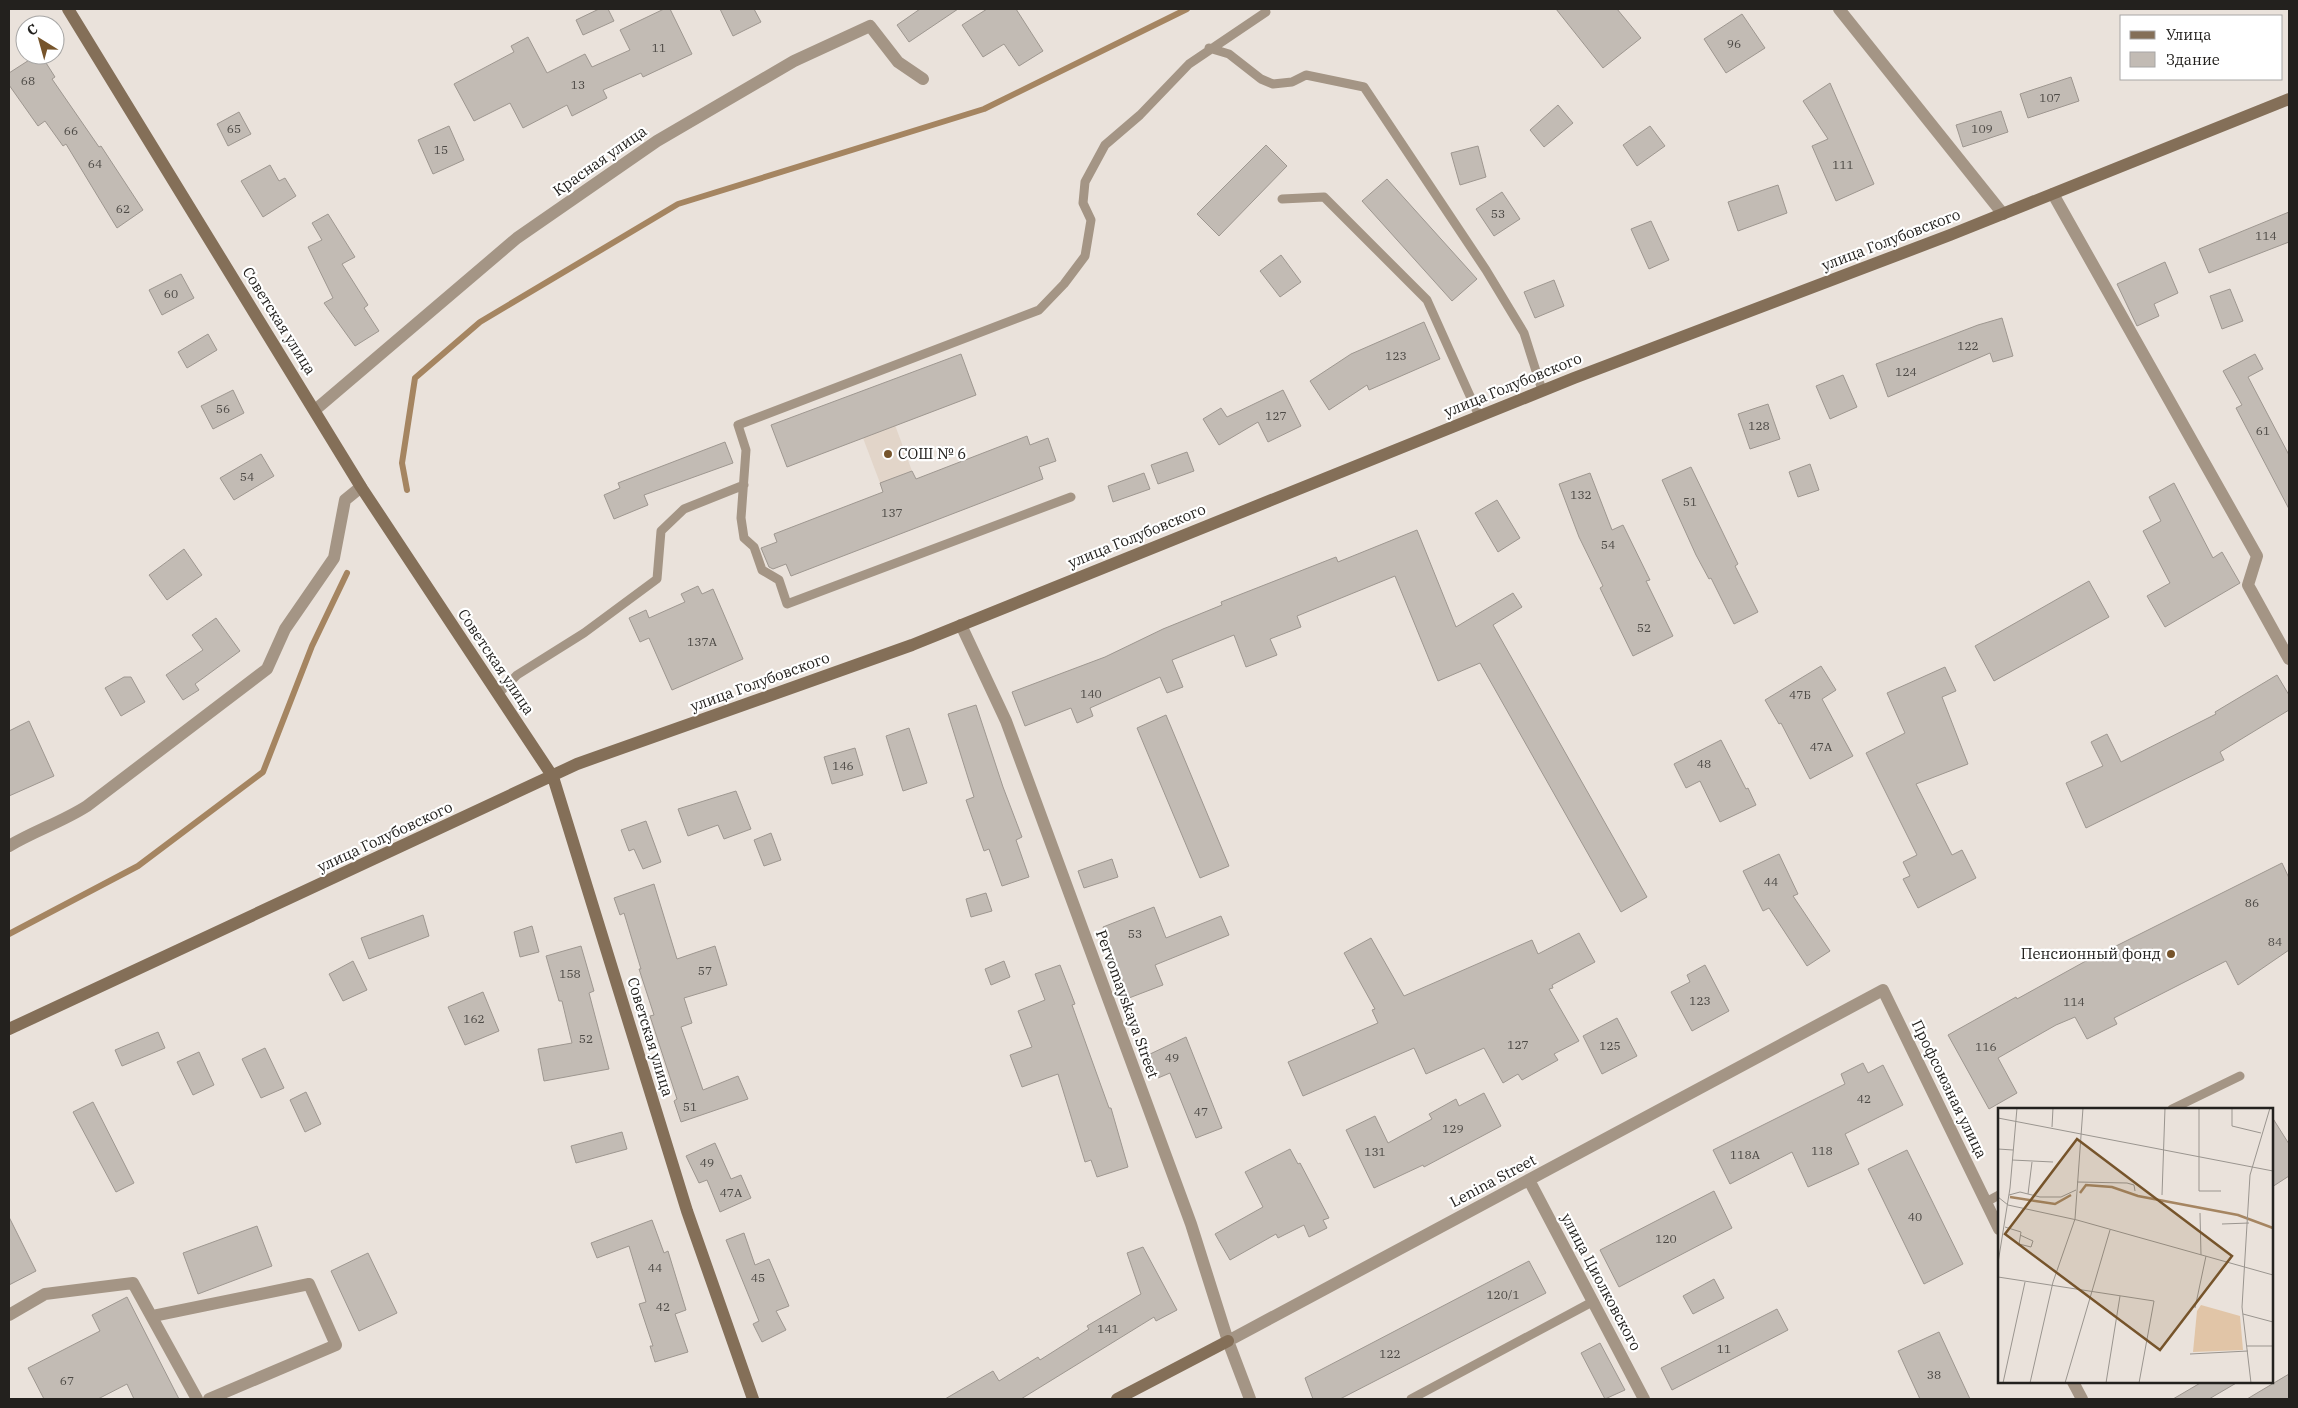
<svg xmlns="http://www.w3.org/2000/svg" width="2298" height="1408" viewBox="0 0 2298 1408" font-family="'IBM Plex Serif',serif">
  <style>
    .built { fill: #e2d5c9 }
    .lines { fill: none; stroke-linecap: round; stroke-linejoin: round }
    .stream { stroke: #a58561; stroke-width: 6 }
    .building { fill: #c2bbb4; stroke: #9e9790 }
    .lane { stroke: #a49585; stroke-width: 9 }
    .street { stroke: #a49585; stroke-width: 12 }
    .secondary { stroke: #846f58; stroke-width: 12 }
    .poi-dot { fill: #76542b; stroke: #fff; stroke-width: 2 }
    .labels { text-anchor: middle; stroke-width: 4.5; stroke-linejoin: round; paint-order: stroke }
    .number-label { font-size: 12px; fill: #4b4844 }
    .street-label { font-size: 15px; fill: #23211e; stroke: #fff }
    .poi-label { font-size: 15px; fill: #23211e; stroke: #fff; text-anchor: start }
    .inset-river { fill: none; stroke: #a58561; stroke-width: 2.5 }
    .inset-road { fill: none; stroke: #9a958f; stroke-width: 1 }
    .view { fill: #76542b; fill-opacity: 0.15; stroke: #76542b; stroke-width: 2.5 }
    .inset-edge { fill: none; stroke: #23211e; stroke-width: 2.5 }
  </style>
  <rect width="100%" height="100%" fill="#eae2db"/>
  <!-- built -->
  <path class="built" d="M 895,425 L 912,471 L 880,483 L 863,438 Z"/>
  <g class="lines">
    <!-- stream -->
    <path class="stream" d="M 407,490 L 402,463 L 415,378 L 480,322 L 678,204 L 984,109 L 1187,9
      M 9,934 L 138,866 L 263,772 L 312,646 L 347,573"/>
  </g>
  <!-- building -->
  <path class="building" d="M 599,9 L 608,9 L 614,21 L 583,35 L 576,20 Z
    M 664,9 L 670,9 L 692,54 L 643,77 L 641,73 L 603,90 L 607,98 L 572,116 L 567,105 L 523,128 L 510,103 L 474,121 L 454,84 L 514,52 L 511,46 L 528,37 L 547,73 L 585,54 L 592,67 L 630,50 L 620,30 Z
    M 720,9 L 754,9 L 761,22 L 733,36 Z
    M 920,9 L 958,9 L 909,42 L 897,25 Z
    M 987,9 L 1016,9 L 1043,51 L 1019,66 L 1004,44 L 983,57 L 962,25 Z
    M 1556,9 L 1617,9 L 1641,38 L 1603,68 Z
    M 1742,14 L 1765,48 L 1726,73 L 1704,39 Z
    M 37,55 L 41,55 L 55,77 L 52,79 L 99,147 L 101,146 L 143,210 L 117,228 L 66,144 L 63,146 L 45,121 L 38,126 L 9,85 L 9,73 Z
    M 2071,77 L 2079,101 L 2028,118 L 2020,94 Z
    M 1830,83 L 1874,184 L 1836,201 L 1812,146 L 1828,139 L 1803,101 Z
    M 1558,105 L 1573,123 L 1544,147 L 1530,130 Z
    M 2001,111 L 2008,132 L 1963,147 L 1956,125 Z
    M 239,112 L 251,134 L 228,146 L 217,124 Z
    M 449,126 L 464,160 L 433,174 L 418,140 Z
    M 1650,126 L 1665,146 L 1637,166 L 1623,145 Z
    M 1266,145 L 1287,166 L 1219,236 L 1197,214 Z
    M 1478,146 L 1486,177 L 1460,185 L 1451,153 Z
    M 270,165 L 279,181 L 285,178 L 296,196 L 263,217 L 241,181 Z
    M 1387,179 L 1477,279 L 1452,301 L 1362,201 Z
    M 1778,185 L 1787,213 L 1738,231 L 1728,202 Z
    M 1502,192 L 1520,219 L 1494,236 L 1476,209 Z
    M 2289,212 L 2289,242 L 2209,273 L 2199,249 Z
    M 328,214 L 355,257 L 342,264 L 368,305 L 364,308 L 379,331 L 355,346 L 324,303 L 333,298 L 308,247 L 322,240 L 312,223 Z
    M 1651,221 L 1669,260 L 1649,269 L 1631,229 Z
    M 1281,255 L 1301,282 L 1280,297 L 1260,271 Z
    M 2165,262 L 2178,293 L 2154,304 L 2159,316 L 2137,326 L 2117,284 Z
    M 181,274 L 194,298 L 162,315 L 149,290 Z
    M 1554,280 L 1564,306 L 1535,318 L 1524,292 Z
    M 2230,289 L 2243,321 L 2222,329 L 2210,296 Z
    M 2002,318 L 2013,356 L 1993,362 L 1990,353 L 1888,397 L 1876,364 L 1978,325 Z
    M 1424,322 L 1440,359 L 1369,390 L 1367,385 L 1329,410 L 1310,381 L 1351,354 Z
    M 208,334 L 217,350 L 187,368 L 178,352 Z
    M 961,354 L 976,395 L 787,467 L 771,425 Z
    M 2255,354 L 2263,369 L 2248,377 L 2289,455 L 2289,509 L 2236,408 L 2242,405 L 2223,371 Z
    M 1843,375 L 1857,407 L 1830,419 L 1816,386 Z
    M 233,390 L 244,413 L 213,429 L 201,406 Z
    M 1283,390 L 1301,426 L 1268,442 L 1258,422 L 1219,445 L 1203,419 L 1221,408 L 1227,417 Z
    M 1768,404 L 1780,439 L 1750,449 L 1738,414 Z
    M 1027,436 L 1030,445 L 1048,438 L 1056,461 L 1039,467 L 1043,479 L 791,576 L 786,564 L 773,569 L 769,567 L 761,548 L 777,542 L 774,534 L 883,492 L 880,483 L 912,471 L 916,479 Z
    M 725,442 L 733,463 L 644,495 L 648,505 L 614,519 L 604,495 L 620,488 L 618,483 Z
    M 1187,452 L 1194,471 L 1158,484 L 1151,465 Z
    M 261,454 L 274,476 L 234,500 L 220,478 Z
    M 1810,464 L 1819,490 L 1798,497 L 1789,472 Z
    M 1691,467 L 1738,564 L 1735,566 L 1758,612 L 1734,624 L 1711,578 L 1709,579 L 1696,555 L 1662,480 Z
    M 1144,473 L 1150,489 L 1113,502 L 1108,486 Z
    M 1590,473 L 1612,530 L 1623,525 L 1650,580 L 1646,581 L 1673,636 L 1633,656 L 1600,588 L 1603,586 L 1579,537 L 1559,484 Z
    M 2174,483 L 2213,558 L 2222,552 L 2240,583 L 2165,627 L 2147,596 L 2170,583 L 2143,531 L 2161,521 L 2149,497 Z
    M 1497,500 L 1520,538 L 1498,552 L 1475,513 Z
    M 1417,530 L 1456,627 L 1513,593 L 1522,607 L 1493,625 L 1647,897 L 1621,912 L 1480,663 L 1438,681 L 1395,576 L 1297,616 L 1301,627 L 1270,639 L 1277,655 L 1246,667 L 1234,635 L 1172,660 L 1183,687 L 1167,693 L 1160,677 L 1090,708 L 1093,716 L 1077,723 L 1071,708 L 1025,726 L 1012,692 L 1105,657 L 1163,629 L 1222,605 L 1221,602 L 1336,557 L 1338,562 Z
    M 184,549 L 202,575 L 167,600 L 149,575 Z
    M 2089,581 L 2109,617 L 1994,681 L 1975,646 Z
    M 698,586 L 702,594 L 713,589 L 743,659 L 672,690 L 649,638 L 640,642 L 629,618 L 646,610 L 649,618 L 685,602 L 681,594 Z
    M 216,618 L 240,651 L 195,684 L 199,690 L 183,700 L 166,675 L 203,650 L 192,635 Z
    M 1821,666 L 1836,690 L 1822,699 L 1853,756 L 1810,779 L 1781,723 L 1779,724 L 1765,700 Z
    M 1945,667 L 1956,691 L 1942,697 L 1968,764 L 1916,784 L 1952,855 L 1962,850 L 1976,878 L 1918,908 L 1903,879 L 1910,876 L 1903,862 L 1917,855 L 1866,753 L 1905,733 L 1887,693 Z
    M 2277,675 L 2289,695 L 2289,710 L 2220,752 L 2224,760 L 2086,828 L 2066,783 L 2103,766 L 2091,742 L 2107,734 L 2121,762 L 2216,714 L 2215,712 Z
    M 124,677 L 131,677 L 145,702 L 121,716 L 105,688 Z
    M 976,705 L 1003,787 L 1022,837 L 1016,840 L 1029,877 L 1002,886 L 989,849 L 984,851 L 966,800 L 974,797 L 948,714 Z
    M 1166,715 L 1229,866 L 1200,878 L 1137,728 Z
    M 29,721 L 54,776 L 9,796 L 9,731 Z
    M 909,728 L 927,783 L 903,791 L 886,736 Z
    M 1721,740 L 1746,789 L 1748,788 L 1756,805 L 1720,822 L 1700,781 L 1686,788 L 1674,764 Z
    M 855,748 L 863,775 L 832,784 L 824,757 Z
    M 736,791 L 751,829 L 724,839 L 718,825 L 688,836 L 678,809 Z
    M 646,821 L 661,862 L 643,869 L 634,849 L 629,851 L 621,830 Z
    M 771,833 L 781,860 L 764,866 L 754,840 Z
    M 1779,854 L 1798,894 L 1793,896 L 1830,951 L 1807,966 L 1769,908 L 1763,911 L 1743,871 Z
    M 1112,859 L 1118,877 L 1084,888 L 1078,871 Z
    M 2282,863 L 2289,878 L 2289,950 L 2238,985 L 2226,961 L 2114,1018 L 2117,1024 L 2087,1039 L 2075,1017 L 2056,1025 L 1998,1058 L 2017,1093 L 1989,1109 L 1948,1035 L 2016,997 L 2017,999 L 2084,962 Z
    M 654,884 L 677,959 L 715,946 L 727,985 L 684,998 L 692,1023 L 681,1027 L 703,1090 L 738,1076 L 748,1099 L 681,1122 L 674,1101 L 677,1099 L 650,1016 L 654,1015 L 639,969 L 641,969 L 624,913 L 620,915 L 614,898 Z
    M 986,893 L 992,911 L 971,917 L 966,899 Z
    M 1154,907 L 1166,938 L 1221,916 L 1229,935 L 1155,965 L 1163,985 L 1129,998 L 1103,927 Z
    M 423,915 L 429,936 L 369,959 L 361,938 Z
    M 532,926 L 539,952 L 520,957 L 514,932 Z
    M 1579,933 L 1595,962 L 1552,985 L 1553,988 L 1549,989 L 1579,1041 L 1554,1054 L 1558,1060 L 1522,1080 L 1518,1074 L 1503,1083 L 1484,1048 L 1426,1074 L 1414,1048 L 1303,1096 L 1288,1062 L 1378,1023 L 1372,1010 L 1375,1009 L 1344,953 L 1371,938 L 1404,996 L 1532,940 L 1538,954 Z
    M 581,946 L 594,991 L 589,993 L 609,1069 L 544,1081 L 538,1049 L 572,1043 L 562,1001 L 559,1001 L 546,956 Z
    M 353,961 L 367,990 L 343,1001 L 329,974 Z
    M 1004,961 L 1010,977 L 991,985 L 985,969 Z
    M 1060,965 L 1075,1004 L 1072,1005 L 1109,1108 L 1111,1108 L 1128,1167 L 1097,1177 L 1091,1160 L 1085,1162 L 1058,1074 L 1022,1087 L 1010,1055 L 1032,1047 L 1018,1011 L 1045,1000 L 1035,974 Z
    M 1705,965 L 1729,1011 L 1692,1031 L 1671,992 L 1690,982 L 1687,975 Z
    M 483,992 L 499,1031 L 465,1045 L 448,1007 Z
    M 1617,1018 L 1637,1056 L 1602,1074 L 1583,1036 Z
    M 158,1032 L 165,1048 L 122,1066 L 115,1050 Z
    M 1186,1037 L 1222,1128 L 1196,1138 L 1170,1073 L 1158,1078 L 1148,1055 Z
    M 265,1048 L 284,1088 L 261,1098 L 242,1059 Z
    M 199,1052 L 214,1085 L 193,1095 L 177,1062 Z
    M 1863,1063 L 1868,1073 L 1883,1065 L 1903,1105 L 1845,1134 L 1859,1164 L 1808,1187 L 1792,1152 L 1730,1184 L 1713,1150 L 1845,1084 L 1841,1074 Z
    M 306,1092 L 321,1124 L 305,1132 L 290,1100 Z
    M 1484,1093 L 1501,1126 L 1424,1167 L 1423,1165 L 1374,1188 L 1346,1130 L 1375,1116 L 1388,1143 L 1432,1119 L 1429,1114 L 1456,1099 L 1459,1106 Z
    M 93,1102 L 134,1183 L 116,1192 L 73,1112 Z
    M 2272,1117 L 2289,1144 L 2289,1176 L 2272,1187 Z
    M 622,1132 L 627,1149 L 576,1163 L 571,1146 Z
    M 715,1143 L 731,1179 L 741,1175 L 751,1198 L 720,1212 L 707,1180 L 699,1183 L 686,1156 Z
    M 1290,1149 L 1298,1164 L 1300,1163 L 1329,1218 L 1323,1220 L 1327,1228 L 1309,1237 L 1304,1225 L 1278,1238 L 1276,1234 L 1230,1260 L 1215,1234 L 1263,1207 L 1245,1172 Z
    M 1907,1150 L 1963,1264 L 1924,1284 L 1868,1169 Z
    M 1714,1191 L 1732,1228 L 1619,1287 L 1600,1250 Z
    M 9,1217 L 36,1271 L 9,1285 Z
    M 652,1220 L 664,1253 L 668,1251 L 686,1310 L 675,1314 L 688,1352 L 655,1362 L 650,1346 L 653,1346 L 639,1304 L 646,1302 L 629,1246 L 597,1258 L 591,1243 Z
    M 257,1226 L 272,1266 L 198,1294 L 183,1253 Z
    M 744,1233 L 755,1265 L 769,1259 L 789,1306 L 776,1311 L 786,1330 L 762,1342 L 753,1324 L 759,1321 L 726,1240 Z
    M 1143,1247 L 1177,1310 L 1156,1321 L 1154,1317 L 1021,1399 L 945,1399 L 993,1371 L 999,1381 L 1038,1357 L 1040,1360 L 1089,1329 L 1087,1326 L 1141,1294 L 1127,1253 Z
    M 368,1253 L 397,1313 L 359,1331 L 331,1271 Z
    M 1529,1261 L 1546,1293 L 1340,1399 L 1313,1399 L 1305,1378 Z
    M 1714,1279 L 1724,1298 L 1693,1314 L 1683,1296 Z
    M 127,1297 L 179,1399 L 134,1399 L 127,1384 L 98,1399 L 44,1399 L 28,1368 L 100,1331 L 92,1315 Z
    M 1777,1309 L 1788,1330 L 1672,1390 L 1661,1368 Z
    M 1939,1332 L 1970,1399 L 1920,1399 L 1898,1351 Z
    M 1600,1343 L 1625,1390 L 1605,1399 L 1581,1353 Z
    M 2289,1374 L 2289,1399 L 2247,1399 Z
    M 2202,1382 L 2238,1382 L 2209,1399 L 2173,1399 Z"/>
  <g class="lines">
    <!-- lane -->
    <path class="lane" d="M 1209,48 L 1229,54 L 1261,79 L 1273,84 L 1292,82 L 1306,75 L 1364,87 L 1486,270 L 1524,333 L 1542,390
      M 1282,199 L 1324,197 L 1427,300 L 1479,416
      M 1071,497 L 787,604 L 779,580 L 762,570 L 754,547 L 744,538 L 741,518 L 746,450 L 738,425 L 1039,310 L 1064,284 L 1085,256 L 1091,220 L 1083,203 L 1085,182 L 1105,145 L 1140,115 L 1189,64 L 1266,12
      M 498,694 L 517,675 L 584,633 L 657,579 L 661,531 L 684,509 L 744,485
      M 2172,1109 L 2240,1076
      M 1986,1202 L 1999,1195
      M 1411,1399 L 1594,1301"/>
    <!-- street -->
    <path class="street" d="M 1839,9 L 2003,214
      M 2053,194 L 2257,556 L 2248,585 L 2289,659
      M 315,410 L 517,238 L 657,141 L 794,61 L 870,26 L 898,62 L 923,79
      M 961,625 L 1006,721 L 1191,1224 L 1228,1341 L 1250,1399
      M 9,846 C 34,831 62,822 87,806 L 267,669 L 285,629 L 334,558 L 345,500 L 361,487
      M 1529,1180 L 1644,1399
      M 9,1315 L 45,1294 L 133,1283 L 197,1399
      M 153,1316 L 309,1284 L 336,1345 L 209,1399
      M 1228,1341 L 1883,990 L 1999,1229
      M 2073,1382 L 2082,1399"/>
    <!-- secondary -->
    <path class="secondary" d="M 68,9 L 361,487 L 553,777 L 687,1211 L 753,1399
      M 9,1029 L 577,764 L 912,645 L 1574,378 L 1950,235 L 2289,99
      M 1117,1399 L 1228,1341"/>
  </g>
  <!-- markers -->
  <g class="poi-dot">
    <circle cx="888" cy="454" r="5"/>
    <circle cx="2171" cy="954" r="5"/>
  </g>
  <g class="labels">
    <!-- number labels -->
    <g class="number-label">
      <text x="1734" y="48">96</text>
      <text x="659" y="52">11</text>
      <text x="28" y="85">68</text>
      <text x="578" y="89">13</text>
      <text x="2050" y="102">107</text>
      <text x="234" y="133">65</text>
      <text x="1982" y="133">109</text>
      <text x="71" y="135">66</text>
      <text x="441" y="154">15</text>
      <text x="95" y="168">64</text>
      <text x="1843" y="169">111</text>
      <text x="123" y="213">62</text>
      <text x="1498" y="218">53</text>
      <text x="2266" y="240">114</text>
      <text x="171" y="298">60</text>
      <text x="1968" y="350">122</text>
      <text x="1396" y="360">123</text>
      <text x="1906" y="376">124</text>
      <text x="223" y="413">56</text>
      <text x="1276" y="420">127</text>
      <text x="1759" y="430">128</text>
      <text x="2263" y="435">61</text>
      <text x="247" y="481">54</text>
      <text x="1581" y="499">132</text>
      <text x="1690" y="506">51</text>
      <text x="892" y="517">137</text>
      <text x="1608" y="549">54</text>
      <text x="1644" y="632">52</text>
      <text x="702" y="646">137А</text>
      <text x="1091" y="698">140</text>
      <text x="1800" y="699">47Б</text>
      <text x="1821" y="751">47А</text>
      <text x="1704" y="768">48</text>
      <text x="843" y="770">146</text>
      <text x="1771" y="886">44</text>
      <text x="2252" y="907">86</text>
      <text x="1135" y="938">53</text>
      <text x="2275" y="946">84</text>
      <text x="705" y="975">57</text>
      <text x="570" y="978">158</text>
      <text x="1700" y="1005">123</text>
      <text x="2074" y="1006">114</text>
      <text x="474" y="1023">162</text>
      <text x="586" y="1043">52</text>
      <text x="1518" y="1049">127</text>
      <text x="1610" y="1050">125</text>
      <text x="1986" y="1051">116</text>
      <text x="1172" y="1062">49</text>
      <text x="1864" y="1103">42</text>
      <text x="690" y="1111">51</text>
      <text x="1201" y="1116">47</text>
      <text x="1453" y="1133">129</text>
      <text x="1822" y="1155">118</text>
      <text x="1375" y="1156">131</text>
      <text x="1745" y="1159">118А</text>
      <text x="707" y="1167">49</text>
      <text x="731" y="1197">47А</text>
      <text x="1915" y="1221">40</text>
      <text x="1666" y="1243">120</text>
      <text x="655" y="1272">44</text>
      <text x="758" y="1282">45</text>
      <text x="1503" y="1299">120/1</text>
      <text x="663" y="1311">42</text>
      <text x="1108" y="1333">141</text>
      <text x="1724" y="1353">11</text>
      <text x="1390" y="1358">122</text>
      <text x="1934" y="1379">38</text>
      <text x="67" y="1385">67</text>
    </g>
    <!-- street labels -->
    <g class="street-label">
      <text transform="translate(600 161) rotate(-35)" y="5">Красная улица</text>
      <text transform="translate(1891 240) rotate(-21)" y="5">улица Голубовского</text>
      <text transform="translate(279 321) rotate(58)" y="5">Советская улица</text>
      <text transform="translate(1513 385) rotate(-22)" y="5">улица Голубовского</text>
      <text transform="translate(1137 536) rotate(-22)" y="5">улица Голубовского</text>
      <text transform="translate(496 662) rotate(56)" y="5">Советская улица</text>
      <text transform="translate(760 682) rotate(-20)" y="5">улица Голубовского</text>
      <text transform="translate(385 837) rotate(-25)" y="5">улица Голубовского</text>
      <text transform="translate(1127 1004) rotate(70)" y="5">Pervomayskaya Street</text>
      <text transform="translate(650 1037) rotate(73)" y="5">Советская улица</text>
      <text transform="translate(1949 1089) rotate(64)" y="5">Профсоюзная улица</text>
      <text transform="translate(1493 1181) rotate(-28)" y="5">Lenina Street</text>
      <text transform="translate(1601 1282) rotate(62)" y="5">улица Циолковского</text>
    </g>
    <!-- poi labels -->
    <g class="poi-label">
      <text x="898" y="459">СОШ № 6</text>
      <text x="2161" y="959" text-anchor="end">Пенсионный фонд</text>
    </g>
  </g>
  <!-- overview -->
  <g transform="translate(1998 1108)">
    <rect width="275" height="275" fill="#eae2db"/>
    <path d="M 203,197 L 242,208 L 245,242 L 195,244 L 199,203 Z" fill="#e1c5a7"/>
    <path class="inset-river" d="M 82,85 L 88,77 L 114,79 L 140,88 L 240,107 L 275,120M 12,89 L 57,96 L 73,87"/>
    <path class="inset-road" d="M 201,0 L 201,83 L 223,83M 234,0 L 234,18 L 263,25M 0,10 L 275,63M 54,19 L 55,0M 0,41 L 15,42M 14,52 L 55,54M 79,74 L 129,75 L 136,77 L 137,83M 30,86 L 34,54M 11,87 L 22,84 L 42,89 L 63,89 L 78,82M 164,87 L 167,0M 0,89 L 10,97 L 79,112 L 275,167M 202,105 L 203,147M 224,116 L 251,115M 7,119 L 23,124 L 21,136 L 33,139 L 35,133 L 22,127M 0,155 L 12,80 L 19,0M 0,169 L 156,193 L 141,275M 197,200 L 208,148M 245,206 L 275,214M 249,238 L 275,238M 192,246 L 250,243M 5,275 L 27,174M 32,275 L 55,174 L 77,111 L 85,0M 67,275 L 112,122M 108,275 L 122,188M 253,275 L 244,199 L 252,67 L 272,0"/>
    <path class="view" d="M 79,31 L 234,148 L 162,242 L 7,126 Z"/>
    <rect width="275" height="275" class="inset-edge"/>
  </g>
  <!-- border -->
  <rect width="2298" height="1408" fill="none" stroke="#23211e" stroke-width="20"/>
  <!-- legend -->
  <rect x="2120" y="15" width="162" height="65" fill="#ffffff" stroke="#a7a6a5"/>
  <rect x="2130" y="31" width="25" height="8" fill="#846f58" stroke="#a7a6a5"/>
  <text x="2166" y="40" font-size="15" fill="#23211e">Улица</text>
  <rect x="2130" y="52" width="25" height="15" fill="#c2bbb4" stroke="#a7a6a5"/>
  <text x="2166" y="65" font-size="15" fill="#23211e">Здание</text>
  <!-- north arrow -->
  <g transform="translate(40 40) rotate(323)"><circle r="24" fill="#ffffff" stroke="#a7a6a5"/>
  <path d="M0-4L9 19L0 12L-9 19Z" fill="#76542b"/>
  <text y="-8" font-size="14" font-weight="bold" text-anchor="middle" fill="#23211e">С</text>
  </g>
</svg>
